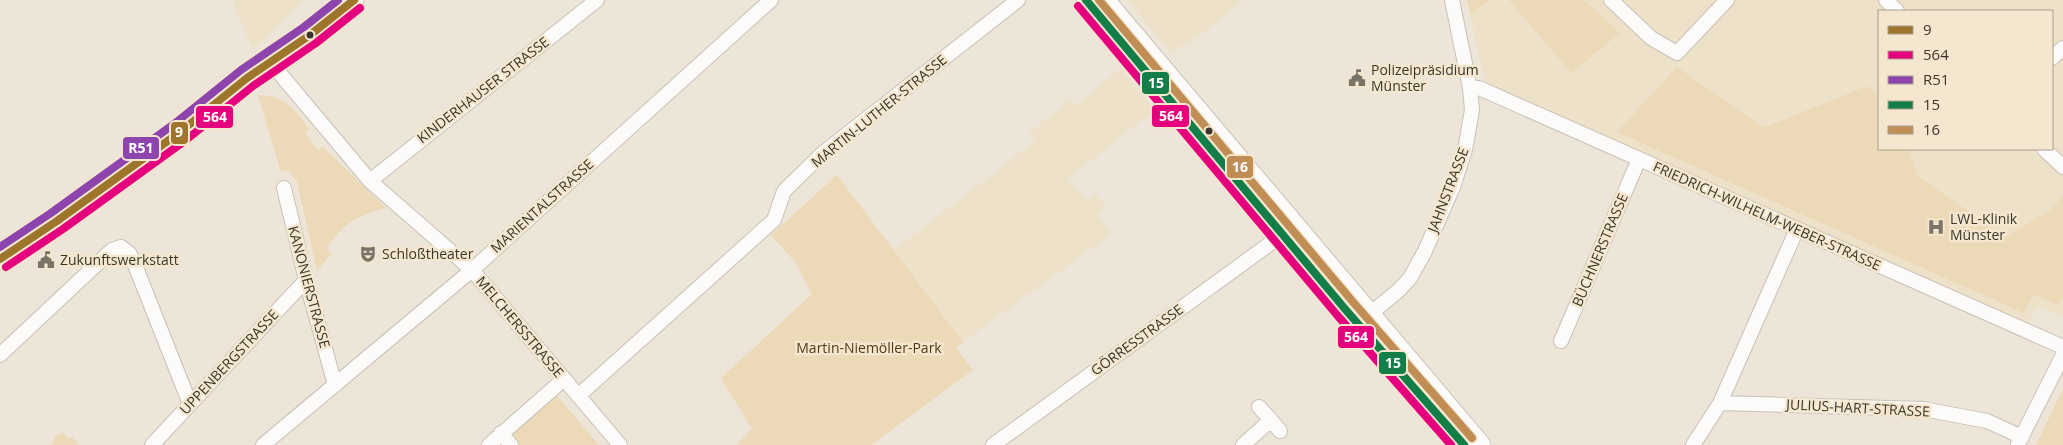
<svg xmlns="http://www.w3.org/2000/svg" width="2063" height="445" viewBox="0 0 2063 445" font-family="'Open Sans',sans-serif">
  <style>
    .built { fill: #eee1c9; fill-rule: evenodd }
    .green { fill: #ebd9b7 }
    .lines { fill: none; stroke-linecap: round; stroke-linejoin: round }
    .minor-casing { stroke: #c7c1b7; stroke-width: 16 }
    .secondary-casing { stroke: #c7c1b7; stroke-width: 21 }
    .minor { stroke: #fcfbf9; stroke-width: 14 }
    .secondary { stroke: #fcfbf9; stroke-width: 19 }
    .bus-1-casing { stroke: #f5e7cf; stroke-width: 11 }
    .bus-2-casing { stroke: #f5e7cf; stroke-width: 11 }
    .bus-3-casing { stroke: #f5e7cf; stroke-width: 11 }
    .bus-4-casing { stroke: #f5e7cf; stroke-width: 11 }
    .bus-5-casing { stroke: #f5e7cf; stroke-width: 11 }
    .bus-1 { stroke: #9d762c; stroke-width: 8 }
    .bus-2 { stroke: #e5007d; stroke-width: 8 }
    .bus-3 { stroke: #8e44ad; stroke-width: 8 }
    .bus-4 { stroke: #137e48; stroke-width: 8 }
    .bus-5 { stroke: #c08d55; stroke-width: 8 }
    .bus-dot { fill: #3b362c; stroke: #f5e7cf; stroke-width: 2 }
    .labels { text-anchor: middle; stroke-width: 5; stroke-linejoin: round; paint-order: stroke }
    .poi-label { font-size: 14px; fill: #3b362c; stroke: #f5e7cf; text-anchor: start }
    .street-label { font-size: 14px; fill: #3b362c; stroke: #f5e7cf }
    .park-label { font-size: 14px; fill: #4e3b13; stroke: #f5e7cf }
    .line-badge { stroke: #f5e7cf; stroke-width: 2 }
    .badge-label { font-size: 14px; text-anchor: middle; font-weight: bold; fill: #fff }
  </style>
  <rect width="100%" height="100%" fill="#ede5d7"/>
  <!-- built -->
  <path class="built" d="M 232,0 L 305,0 L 252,49 Z
    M 1127,0 L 1244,0 L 1199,36 L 1171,52 Z
    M 1467,0 L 2063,0 L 2063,317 L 2037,306 L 2028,325 L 1485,83 ZM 1879,11 L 2052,11 L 2052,149 L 1879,149 Z
    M 1120,68 L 1152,106 L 1151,113 L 1068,179 L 1086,200 L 1095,193 L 1107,208 L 1098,215 L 1113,233 L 963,342 L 894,250 L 1035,141 L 1029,133 L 1070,99 L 1077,105 Z"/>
  <!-- green -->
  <path class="green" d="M 1467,0 L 1489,0 L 1471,15 Z
    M 1509,0 L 1584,0 L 1620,33 L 1571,73 Z
    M 1677,67 L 1764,128 L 1867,86 L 1879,96 L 1879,149 L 1909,149 L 1917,176 L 2006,237 L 2050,210 L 2063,196 L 2063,297 L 2058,305 L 2033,294 L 2024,313 L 1617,132 Z
    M 258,95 C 284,94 295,110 309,129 L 305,133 L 318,150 L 323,147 L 386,208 C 359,214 342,224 327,248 L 331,254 L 317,271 L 297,182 L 288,170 L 281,172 Z
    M 837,175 L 963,342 L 956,348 L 973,370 L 871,445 L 736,445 L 752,429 L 721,378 L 812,294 L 795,262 L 771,235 Z
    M 2063,388 L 2063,445 L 2036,445 Z
    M 557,396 L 599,445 L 520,445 L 511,435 Z
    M 62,433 L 69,438 L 72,437 L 80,445 L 51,445 L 56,436 Z"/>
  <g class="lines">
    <!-- minor casing -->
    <g class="minor-casing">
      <path id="minor" d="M 1611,0 L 1651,38 L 1677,53 L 1727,0
        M 1886,0 L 1897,11
        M 2052,58 L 2063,48
        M 271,63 L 370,181 L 472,270 L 620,445
        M 1470,88 L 1479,88 L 2063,347
        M 2044,149 L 2063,167
        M 370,181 L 597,0
        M 284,188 L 306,280 L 335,385
        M 1364,319 L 1399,290 L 1410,278 L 1425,251 L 1453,187 L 1465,150 L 1472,110 L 1470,88 L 1452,0
        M 1561,341 L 1639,159
        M 0,355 L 112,250 L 121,247 L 129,253 L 133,260 L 190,404
        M 578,396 L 774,220 L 784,191 L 823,153 L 1018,0
        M 1720,403 L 1923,409 L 1987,421 L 2022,437
        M 1271,420 L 1280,431
        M 501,433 L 511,445
        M 2018,444 L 2063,355
        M 152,445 L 306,280
        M 263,445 L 472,270 L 771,0
        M 489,445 L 564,379
        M 993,445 L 1282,235
        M 1243,445 L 1271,420 L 1259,407
        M 1693,445 L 1720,403 L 1797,229"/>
    </g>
    <!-- secondary casing -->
    <g class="secondary-casing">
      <path id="secondary" d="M 1086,0 L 1345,309 L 1464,445
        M 1105,0 L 1481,445
        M 0,259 L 57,221 L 180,132 L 247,78 L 310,35 L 354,0"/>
    </g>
    <!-- minor -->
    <use href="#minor" class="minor"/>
    <!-- secondary -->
    <use href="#secondary" class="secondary"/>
    <!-- bus-1 casing -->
    <g class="bus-1-casing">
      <path id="bus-1" d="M 0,259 L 57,221 L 180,132 L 247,78 L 310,35 L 354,0"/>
    </g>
    <!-- bus-2 casing -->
    <g class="bus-2-casing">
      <path id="bus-2" d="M 1078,6 L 1337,315 L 1451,445
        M 6,267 L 63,229 L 186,140 L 253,86 L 316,43 L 360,8"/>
    </g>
    <!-- bus-3 casing -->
    <g class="bus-3-casing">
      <path id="bus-3" d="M 0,247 L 51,213 L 174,124 L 241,70 L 304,27 L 338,0"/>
    </g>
    <!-- bus-4 casing -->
    <g class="bus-4-casing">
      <path id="bus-4" d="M 1086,0 L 1345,309 L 1464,445"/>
    </g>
    <!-- bus-5 casing -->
    <g class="bus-5-casing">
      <path id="bus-5" d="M 1099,0 L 1353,302 L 1472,438"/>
    </g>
    <!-- bus-1 -->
    <use href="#bus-1" class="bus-1"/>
    <!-- bus-2 -->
    <use href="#bus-2" class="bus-2"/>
    <!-- bus-3 -->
    <use href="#bus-3" class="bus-3"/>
    <!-- bus-4 -->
    <use href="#bus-4" class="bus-4"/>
    <!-- bus-5 -->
    <use href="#bus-5" class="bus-5"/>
  </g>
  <!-- icons -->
  <defs>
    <g id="civic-bare" transform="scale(1.35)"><path d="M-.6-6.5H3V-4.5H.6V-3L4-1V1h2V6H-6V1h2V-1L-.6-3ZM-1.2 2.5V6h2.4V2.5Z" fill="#797368" stroke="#f5e7cf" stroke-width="2.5" paint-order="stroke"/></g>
    <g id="hospital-bare" transform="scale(1.35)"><path d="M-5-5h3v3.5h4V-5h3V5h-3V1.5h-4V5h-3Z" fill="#797368" stroke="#f5e7cf" stroke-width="2.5" paint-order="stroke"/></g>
    <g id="theatre-bare" transform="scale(1.35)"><path d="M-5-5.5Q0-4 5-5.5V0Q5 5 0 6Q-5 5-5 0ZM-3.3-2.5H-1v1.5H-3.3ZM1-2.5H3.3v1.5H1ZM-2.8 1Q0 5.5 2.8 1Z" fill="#797368" stroke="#f5e7cf" stroke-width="2.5" paint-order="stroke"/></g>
  </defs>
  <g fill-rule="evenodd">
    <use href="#civic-bare" x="1357" y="78"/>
    <use href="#hospital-bare" x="1936" y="227"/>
    <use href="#theatre-bare" x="368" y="254"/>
    <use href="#civic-bare" x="46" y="260"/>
  </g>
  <!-- markers -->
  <g class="bus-dot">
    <circle cx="310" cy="35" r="4.5"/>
    <circle cx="1209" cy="131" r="4.5"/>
  </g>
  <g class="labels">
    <!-- poi labels -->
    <g class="poi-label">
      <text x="1371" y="75">Polizeipräsidium<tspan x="1371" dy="16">Münster</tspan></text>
      <text x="1950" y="224">LWL-Klinik<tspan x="1950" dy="16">Münster</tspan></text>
      <text x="382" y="259">Schloßtheater</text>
      <text x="60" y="265">Zukunftswerkstatt</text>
    </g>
    <!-- street labels -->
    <g class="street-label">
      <text transform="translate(483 90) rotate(-38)" y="5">KINDERHAUSER STRASSE</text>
      <text transform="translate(879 111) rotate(-39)" y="5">MARTIN-LUTHER-STRASSE</text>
      <text transform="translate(1448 190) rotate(-69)" y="5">JAHNSTRASSE</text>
      <text transform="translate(542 206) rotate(-42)" y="5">MARIENTALSTRASSE</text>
      <text transform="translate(1767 216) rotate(24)" y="5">FRIEDRICH-WILHELM-WEBER-STRASSE</text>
      <text transform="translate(1600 250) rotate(-67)" y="5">BÜCHNERSTRASSE</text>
      <text transform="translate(309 287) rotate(75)" y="5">KANONIERSTRASSE</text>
      <text transform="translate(520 327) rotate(50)" y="5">MELCHERSSTRASSE</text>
      <text transform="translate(1137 340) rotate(-36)" y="5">GÖRRESSTRASSE</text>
      <text transform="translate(229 362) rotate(-47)" y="5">UPPENBERGSTRASSE</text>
      <text transform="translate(1858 408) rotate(3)" y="5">JULIUS-HART-STRASSE</text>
    </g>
    <!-- park labels -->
    <g class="park-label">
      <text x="869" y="353">Martin-Niemöller-Park</text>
    </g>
  </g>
  <g class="line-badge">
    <rect x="1141" y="71" width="29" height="24" rx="5" fill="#137e48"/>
    <rect x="1151" y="104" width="39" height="24" rx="5" fill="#e5007d"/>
    <rect x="195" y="105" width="39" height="24" rx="5" fill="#e5007d"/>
    <rect x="170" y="121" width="19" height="24" rx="5" fill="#9d762c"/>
    <rect x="122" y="136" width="38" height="24" rx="5" fill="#8e44ad"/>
    <rect x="1226" y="155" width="28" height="24" rx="5" fill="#c08d55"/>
    <rect x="1337" y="325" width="38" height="24" rx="5" fill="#e5007d"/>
    <rect x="1378" y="351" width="29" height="24" rx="5" fill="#137e48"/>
  </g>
  <g class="badge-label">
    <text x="1156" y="88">15</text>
    <text x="1171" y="121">564</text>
    <text x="215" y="122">564</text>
    <text x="179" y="137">9</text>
    <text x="141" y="153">R51</text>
    <text x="1240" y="172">16</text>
    <text x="1356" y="342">564</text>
    <text x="1393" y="368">15</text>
  </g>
  <!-- legend -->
  <rect x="1878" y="10" width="175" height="140" fill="#f5e7cf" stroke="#aba08e"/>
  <rect x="1888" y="26" width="25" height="8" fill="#9d762c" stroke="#aba08e"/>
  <text x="1923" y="35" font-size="15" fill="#3b362c">9</text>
  <rect x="1888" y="51" width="25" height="8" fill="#e5007d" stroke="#aba08e"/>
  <text x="1923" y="60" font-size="15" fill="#3b362c">564</text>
  <rect x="1888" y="76" width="25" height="8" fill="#8e44ad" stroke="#aba08e"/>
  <text x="1923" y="85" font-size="15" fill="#3b362c">R51</text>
  <rect x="1888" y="101" width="25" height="8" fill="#137e48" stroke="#aba08e"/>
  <text x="1923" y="110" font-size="15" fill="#3b362c">15</text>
  <rect x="1888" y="126" width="25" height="8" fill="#c08d55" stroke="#aba08e"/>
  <text x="1923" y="135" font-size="15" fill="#3b362c">16</text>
</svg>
